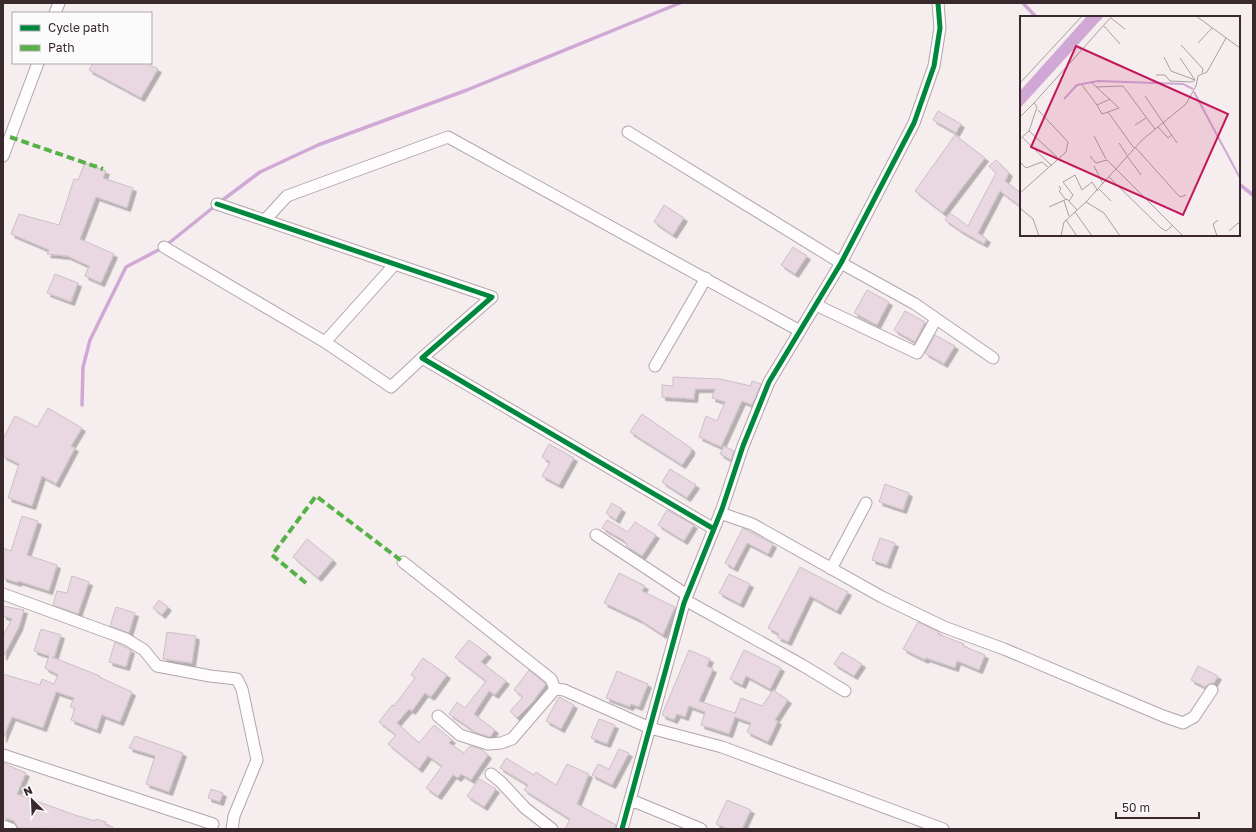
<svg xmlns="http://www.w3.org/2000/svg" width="1256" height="832" viewBox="0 0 1256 832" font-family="'Golos Text',sans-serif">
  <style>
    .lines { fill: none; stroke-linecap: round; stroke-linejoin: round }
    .stream { stroke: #d0a8d6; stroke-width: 3.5 }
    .building { fill: #e9d8e1; stroke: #cbc0c5; filter: url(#shadow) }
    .street-casing { stroke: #b1a6a9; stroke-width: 13 }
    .street { stroke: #fefcfd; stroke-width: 11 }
    .quiet { stroke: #56b246; stroke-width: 4; stroke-dasharray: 8 4; stroke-linecap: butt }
    .cycleway-casing { stroke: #fbfbfb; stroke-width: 8 }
    .cycleway { stroke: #00873e; stroke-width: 5 }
    .inset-river { fill: none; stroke: #d0a8d6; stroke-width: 2 }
    .inset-road { fill: none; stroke: #aa9fa1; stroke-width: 1 }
    .view { fill: #c2185b; fill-opacity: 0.15; stroke: #c2185b; stroke-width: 2 }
    .inset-edge { fill: none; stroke: #39292d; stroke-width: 2 }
  </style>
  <defs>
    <filter id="shadow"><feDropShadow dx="3.5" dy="3.5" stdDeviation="0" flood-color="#0004"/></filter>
  </defs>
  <rect width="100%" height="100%" fill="#f6edef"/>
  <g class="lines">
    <!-- stream -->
    <path class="stream" d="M 1023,3 L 1036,17
      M 1239,184 L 1253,195
      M 220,202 L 260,172 L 318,145 L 467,90 L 680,3
      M 82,405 L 83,367 L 90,340 L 126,267 L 164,247 L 215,206"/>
  </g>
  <!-- building -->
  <path class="building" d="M 93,63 L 146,63 L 158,69 L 141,98 L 89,70 Z
    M 938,111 L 961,124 L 956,133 L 933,120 Z
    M 955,135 L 985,158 L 943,213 L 915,191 Z
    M 996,160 L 1009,173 L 1005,181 L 1021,193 L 1021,207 L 1000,191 L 978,233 L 987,239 L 984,244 L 961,231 L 945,220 L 950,213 L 968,226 L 996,173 L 989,166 Z
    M 85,163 L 106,171 L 103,178 L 133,188 L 127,208 L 96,197 L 80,239 L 114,254 L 101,283 L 85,276 L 89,266 L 67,256 L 47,254 L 49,250 L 11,234 L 19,214 L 59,225 L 74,179 L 78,180 Z
    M 664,205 L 684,218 L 673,235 L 654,222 Z
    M 793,247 L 807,256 L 795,274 L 781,265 Z
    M 55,274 L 78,283 L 71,302 L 47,293 Z
    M 867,290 L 889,302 L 877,325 L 854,313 Z
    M 905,311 L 925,322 L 915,342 L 894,330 Z
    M 935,335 L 955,346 L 944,364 L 925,353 Z
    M 673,377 L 720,379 L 751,386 L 752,381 L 761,384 L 752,405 L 742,401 L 721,447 L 699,437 L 706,416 L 717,421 L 725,402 L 712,398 L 715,389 L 695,389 L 694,399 L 662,397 L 662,385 L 673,386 Z
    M 48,408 L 82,428 L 71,446 L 75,448 L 56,484 L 42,476 L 32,506 L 8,498 L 19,464 L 3,456 L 3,439 L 15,416 L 37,427 Z
    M 642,414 L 691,448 L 691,452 L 682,465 L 630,432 Z
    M 549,444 L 574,458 L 559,485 L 542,476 L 550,462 L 542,457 Z
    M 724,446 L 734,451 L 731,460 L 720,454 Z
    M 670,469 L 696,485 L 687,498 L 662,482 Z
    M 885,484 L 909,493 L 903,510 L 879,502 Z
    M 612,503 L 622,509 L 616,520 L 606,513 Z
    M 667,510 L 694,525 L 684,541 L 658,525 Z
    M 22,516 L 38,521 L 27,555 L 57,565 L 49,591 L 18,581 L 18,583 L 3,578 L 3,548 L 11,551 Z
    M 607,520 L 628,532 L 635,522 L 656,535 L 642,556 L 626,546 L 627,544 L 623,540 L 602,528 Z
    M 743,528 L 773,544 L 768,554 L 747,543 L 734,568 L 725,563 Z
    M 880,538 L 895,543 L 887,565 L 872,560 Z
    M 307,539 L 333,560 L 318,578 L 293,557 Z
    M 800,567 L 848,592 L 837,611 L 810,596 L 788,642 L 777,637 L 779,634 L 768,628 Z
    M 619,573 L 645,586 L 642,591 L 675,607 L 663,635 L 640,620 L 604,603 Z
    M 729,574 L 750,584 L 740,604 L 719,593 Z
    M 72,576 L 89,582 L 78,614 L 53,605 L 57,591 L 67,593 Z
    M 159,600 L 168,607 L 162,615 L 153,608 Z
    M 3,606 L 24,610 L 19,627 L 3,657 L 3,635 L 12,619 L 3,616 Z
    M 116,607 L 135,613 L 129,633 L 110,626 Z
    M 918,622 L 939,632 L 938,634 L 964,644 L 963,646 L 985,655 L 979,670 L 957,661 L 955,668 L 926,658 L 925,660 L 903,649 Z
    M 41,629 L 61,635 L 54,658 L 52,657 L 100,676 L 99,677 L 132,692 L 120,722 L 102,715 L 97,730 L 71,720 L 75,708 L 70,707 L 74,698 L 56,692 L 43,728 L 12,717 L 3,739 L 3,674 L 40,685 L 42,679 L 54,684 L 58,675 L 45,668 L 49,656 L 34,651 Z
    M 167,632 L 196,636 L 192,663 L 163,659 Z
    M 469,640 L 488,654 L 481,662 L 506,681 L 495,695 L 489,691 L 474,714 L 495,730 L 490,737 L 477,733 L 449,714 L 457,702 L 465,708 L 486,681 L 455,657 Z
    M 115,642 L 131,650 L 126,667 L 109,662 Z
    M 689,650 L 710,659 L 707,666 L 713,669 L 699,701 L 735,713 L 741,698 L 762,706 L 773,690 L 788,700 L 775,720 L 778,721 L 768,742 L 747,732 L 751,723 L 735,717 L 729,734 L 701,725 L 705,712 L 689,706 L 685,717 L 677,714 L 674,720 L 662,715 Z
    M 744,650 L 781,668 L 770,689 L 746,676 L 742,685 L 730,679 Z
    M 842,652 L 862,664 L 854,676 L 834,664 Z
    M 423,658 L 447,675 L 431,697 L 425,693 L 412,711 L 409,709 L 397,723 L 419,743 L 434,725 L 452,740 L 449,743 L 464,753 L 470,746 L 481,749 L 488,755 L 471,780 L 461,774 L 458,778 L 453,775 L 438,796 L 426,788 L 442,766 L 428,756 L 419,769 L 388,744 L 396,735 L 379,722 L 392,705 L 394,706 L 415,678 L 411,675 Z
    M 1198,666 L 1218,676 L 1214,683 L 1209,684 L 1205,687 L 1191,680 Z
    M 529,670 L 546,684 L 532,703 L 517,718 L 510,711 L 523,697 L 514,690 Z
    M 617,671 L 648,684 L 639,707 L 631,704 L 630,707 L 606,698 Z
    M 559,697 L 574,705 L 561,729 L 546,721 Z
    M 599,719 L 615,725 L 607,744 L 591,738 Z
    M 135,736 L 183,753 L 169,792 L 146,784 L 155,756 L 129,748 Z
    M 619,749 L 629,753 L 612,785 L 592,775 L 598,764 L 609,769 Z
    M 506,758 L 534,775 L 536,772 L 556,785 L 567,764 L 589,774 L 577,804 L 616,825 L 615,829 L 565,829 L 570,819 L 524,790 L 528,785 L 500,768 Z
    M 3,763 L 26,773 L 17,794 L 75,815 L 95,821 L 96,819 L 106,822 L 105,825 L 113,827 L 112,829 L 18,828 L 14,821 L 3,817 Z
    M 479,779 L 496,789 L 484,807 L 467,796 Z
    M 211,789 L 223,793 L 220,802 L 208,798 Z
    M 727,800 L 751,810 L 742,829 L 728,829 L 716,824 Z"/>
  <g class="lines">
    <!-- street casing -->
    <g class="street-casing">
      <path id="street" d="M 55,13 L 59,3
        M 628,132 L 841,263 L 915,304 L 993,358
        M 3,156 L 38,63
        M 217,204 L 492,297 L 422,358 L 714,529
        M 265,220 L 287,196 L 448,137 L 800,331
        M 164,247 L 325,342 L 395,264
        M 816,305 L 917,353 L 936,319
        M 325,342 L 391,387 L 422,358
        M 655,366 L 706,278
        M 720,513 L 752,524 L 882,597 L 944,627 L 1004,649 L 1163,716 L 1183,723 L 1194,717 L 1212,690
        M 596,535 L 687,595
        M 403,562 L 551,679 L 555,689
        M 831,569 L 866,503
        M 3,594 L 126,639 L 144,650 L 157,666 L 210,676 L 237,679 L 242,689 L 257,760 L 234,816 L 232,829
        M 685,600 L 802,665 L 845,691
        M 438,716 L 460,735 L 488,744 L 501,743 L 512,739 L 555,689 L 564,690 L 650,728 L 722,747 L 943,829
        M 3,755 L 213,824
        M 491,774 L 501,782 L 525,808 L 552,829
        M 631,800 L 701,829
        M 3,826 L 11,829
        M 622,829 L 684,603 L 722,509 L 743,446 L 769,382 L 841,263 L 914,123 L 934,66 L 940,28 L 938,3"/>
    </g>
    <!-- street -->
    <use href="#street" class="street"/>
    <!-- quiet -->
    <path class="quiet" d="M 10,137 L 103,169
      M 306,583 L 272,555 L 316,496 L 403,562"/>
    <!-- cycleway casing -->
    <g class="cycleway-casing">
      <path id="cycleway" d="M 217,204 L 492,297 L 422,358 L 714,529
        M 622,829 L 684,603 L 722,509 L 743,446 L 769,382 L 841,263 L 914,123 L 934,66 L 940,28 L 938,3"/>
    </g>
    <!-- cycleway -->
    <use href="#cycleway" class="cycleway"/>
  </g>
  <!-- overview -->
  <g transform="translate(1020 16)">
    <rect width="220" height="220" fill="#f6edef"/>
    <path d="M 67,0 L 84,0 L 0,92 L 0,75 Z" fill="#d0a8d6"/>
    <path class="inset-river" d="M 174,76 L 220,162M 44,83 L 57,69 L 78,65 L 163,68 L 173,73"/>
    <path class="inset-road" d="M 176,0 L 220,32M 91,2 L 105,13M 84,10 L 100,28M 178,27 L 192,12M 161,29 L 183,53 L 182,57M 144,41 L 151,55 L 175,64M 136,59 L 145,59 L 150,65 L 172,66 L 175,64 L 160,42M 71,66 L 99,92 L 88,96 L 114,132M 0,67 L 62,0M 62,69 L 77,89 L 90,83M 76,71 L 103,70 L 135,113M 125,80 L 157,127M 14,87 L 92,0M 77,89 L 82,98 L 88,96M 0,101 L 14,87 L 17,91 L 9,115 L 37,141M 115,109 L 126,102M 138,111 L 148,122 L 152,119M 74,120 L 86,143M 3,122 L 32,150M 0,123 L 9,115M 99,127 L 107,139M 115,131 L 158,179 L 160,181 L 166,179M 70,140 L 76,147 L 87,144 L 163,220M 107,140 L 121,159M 0,146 L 6,152 L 22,146 L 29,152M 74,150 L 83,168M 89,161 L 141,212 L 146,215 L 153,209M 39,170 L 41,173 L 39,175 L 46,184M 79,173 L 91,185M 0,177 L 46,136 L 48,126 L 18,94M 44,185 L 49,200M 49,185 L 53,179 L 43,166 L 55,159 L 62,174 L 72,166 L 78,175M 66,186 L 122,124 L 166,88 L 176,70 L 178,60 L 187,56 L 206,22M 29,191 L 47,183 L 57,194M 0,192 L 13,203 L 19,220M 55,196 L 72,220M 46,204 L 57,220M 209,215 L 218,207 L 220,209M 41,220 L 44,206 L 66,186 L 84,197 L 100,220M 197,220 L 193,208 L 198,204"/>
    <path class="view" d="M 56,30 L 208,98 L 163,199 L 11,131 Z"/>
    <rect width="220" height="220" class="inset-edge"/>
  </g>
  <!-- border -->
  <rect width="1256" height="832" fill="none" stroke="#39292d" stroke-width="8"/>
  <!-- legend -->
  <rect x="12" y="12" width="140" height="52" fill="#fbfbfb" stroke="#ada7a9"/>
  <rect x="20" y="25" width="20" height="6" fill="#00873e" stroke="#ada7a9"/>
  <text x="48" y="32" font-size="12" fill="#39292d">Cycle path</text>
  <rect x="20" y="45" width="20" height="6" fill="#56b246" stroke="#ada7a9"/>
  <text x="48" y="52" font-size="12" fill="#39292d">Path</text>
  <!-- north arrow -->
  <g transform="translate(32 800) rotate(336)" stroke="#fbfbfb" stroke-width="3" paint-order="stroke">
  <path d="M0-3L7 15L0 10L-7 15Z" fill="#39292d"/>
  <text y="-6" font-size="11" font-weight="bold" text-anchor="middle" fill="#39292d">N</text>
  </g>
  <!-- scale -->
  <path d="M1116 812v6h83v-6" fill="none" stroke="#39292d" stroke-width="2"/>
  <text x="1122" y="812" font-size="12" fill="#39292d" stroke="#fbfbfb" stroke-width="3" paint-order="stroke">50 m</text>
</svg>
